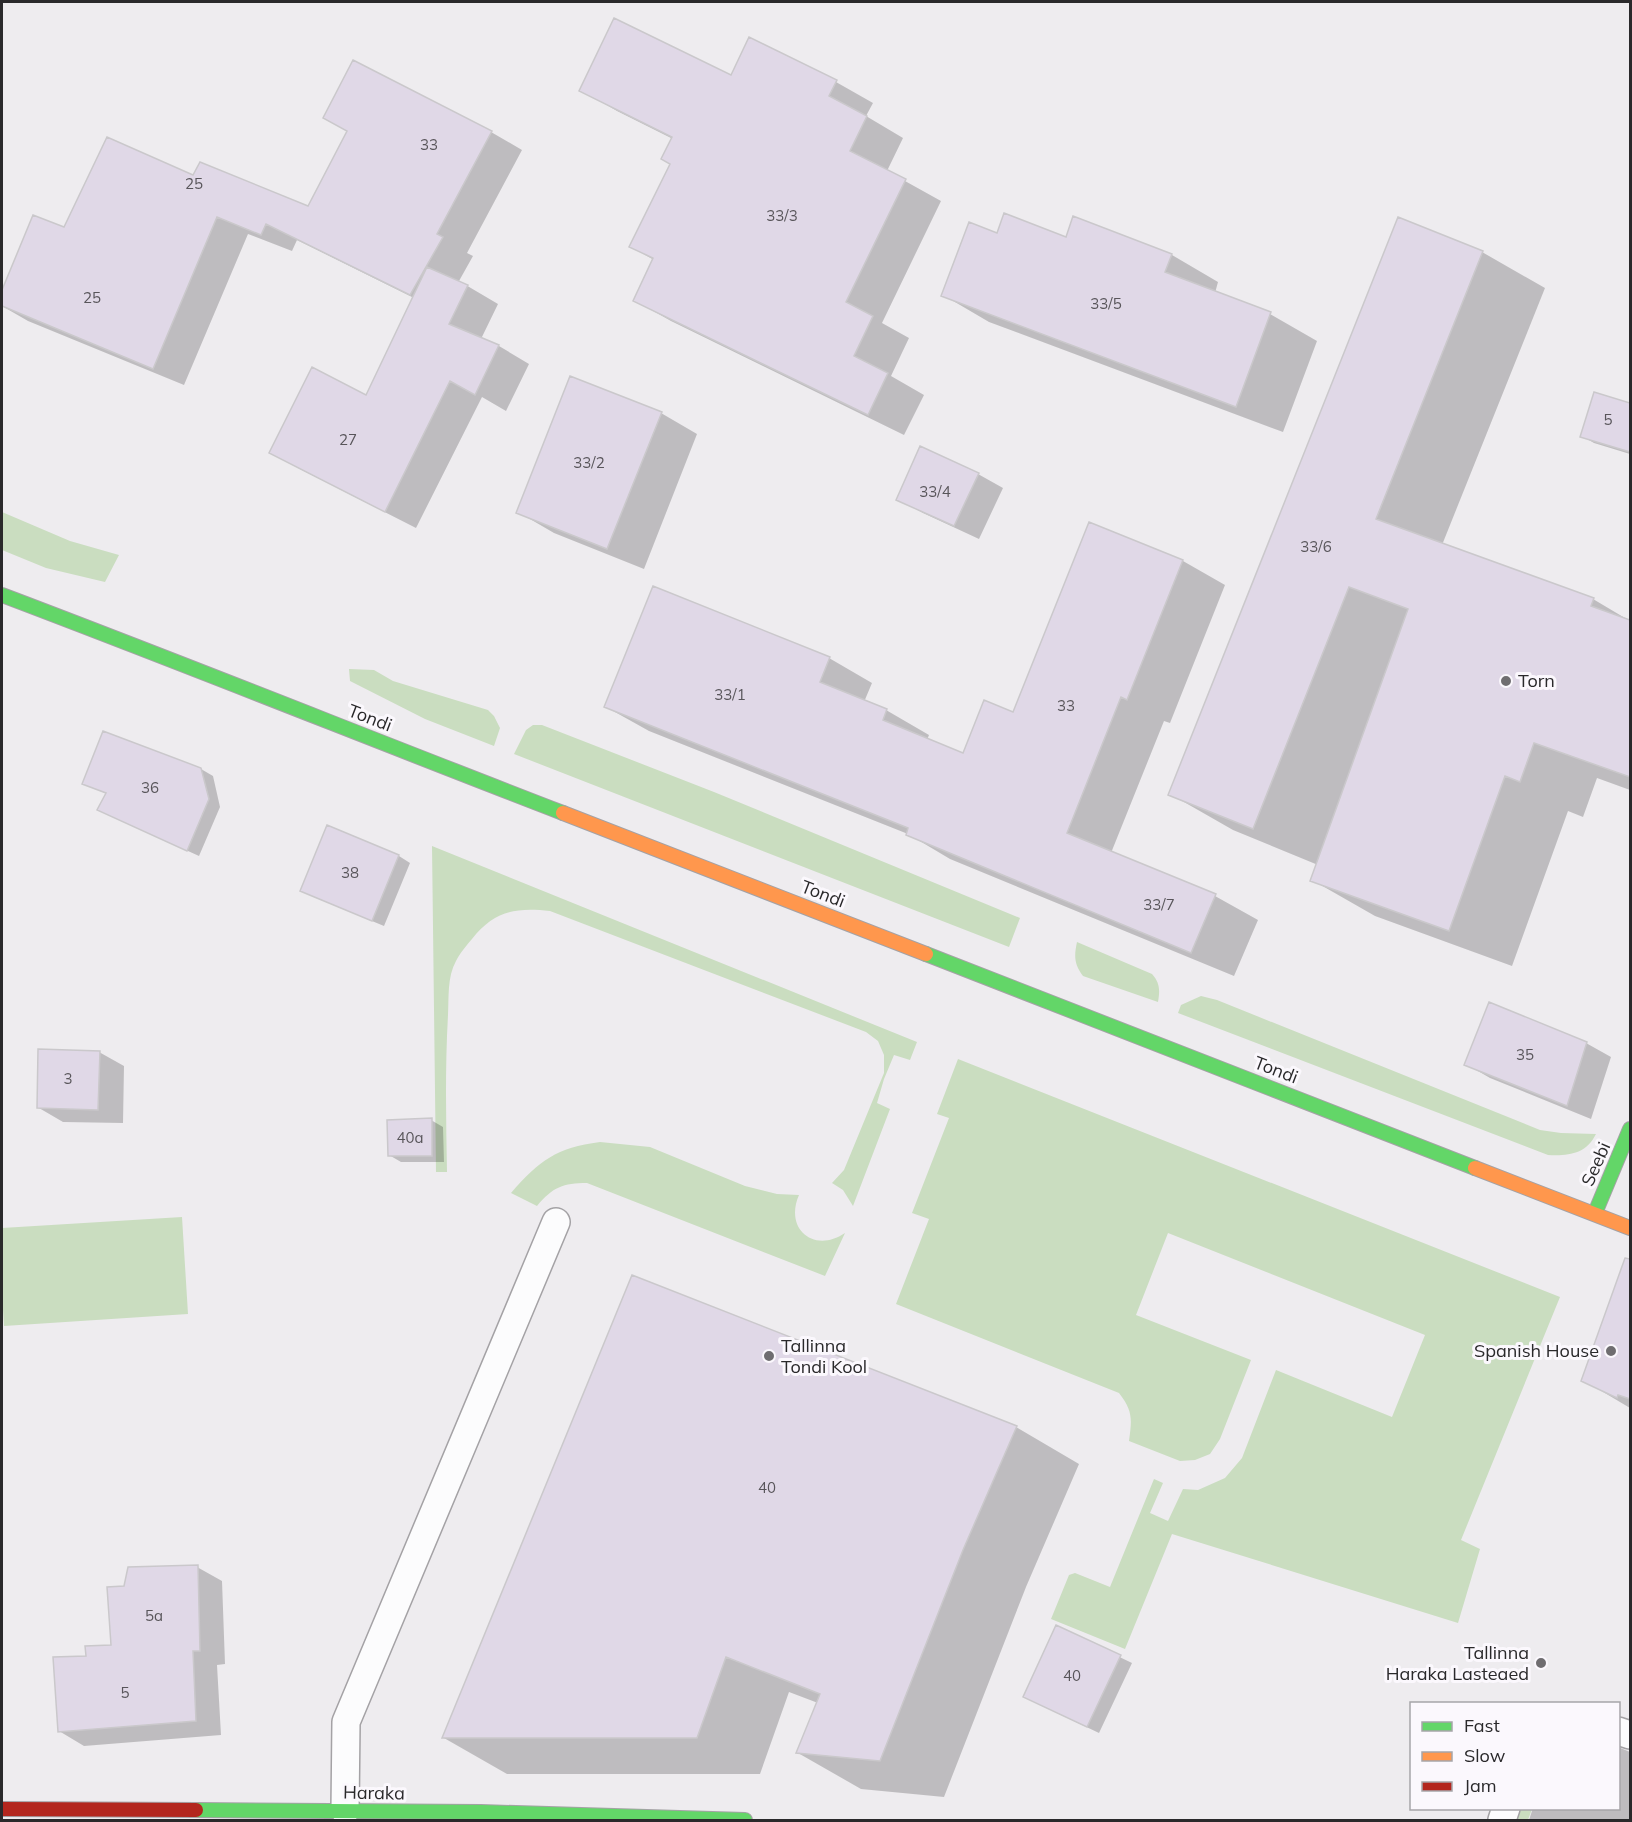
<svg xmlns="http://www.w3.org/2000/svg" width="1632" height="1822" viewBox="0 0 1632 1822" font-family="Mulish,sans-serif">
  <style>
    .green { fill: #caddc0 }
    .shadow { fill: #0003 }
    .building { fill: #e0d8e7; stroke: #cac8cb; stroke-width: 1.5 }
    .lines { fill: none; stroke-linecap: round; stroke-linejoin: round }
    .lane-casing { stroke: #a4a2a5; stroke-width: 30 }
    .fast-casing { stroke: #a4a2a5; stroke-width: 16 }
    .slow-casing { stroke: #a4a2a5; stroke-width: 16 }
    .jam-casing { stroke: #a4a2a5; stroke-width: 16 }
    .lane { stroke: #fcfcfd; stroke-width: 27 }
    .fast { stroke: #63d668; stroke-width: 14 }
    .slow { stroke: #ff974d; stroke-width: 14 }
    .jam { stroke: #b3261e; stroke-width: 14 }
    .poi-dot { fill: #6f6d70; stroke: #fbf8fd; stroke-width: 2 }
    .labels { text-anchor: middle; stroke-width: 6; stroke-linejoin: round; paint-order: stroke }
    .number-label { font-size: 15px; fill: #58555a }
    .poi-label { font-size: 18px; fill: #2a292b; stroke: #fbf8fd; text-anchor: start }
    .street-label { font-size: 18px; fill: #2a292b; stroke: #fbf8fd }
  </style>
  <rect width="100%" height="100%" fill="#eeecef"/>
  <!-- green -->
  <path class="green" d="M 2,512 L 70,541 L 119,555 L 105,582 L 46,568 L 2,550 Z
    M 349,669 L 374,670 L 393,681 L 488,710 L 494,716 L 500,728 L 494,746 L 425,719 L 350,681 Z
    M 533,725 L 542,725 L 714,792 L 1020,918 L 1009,947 L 514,754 L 526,730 Z
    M 432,846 L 917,1042 L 910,1060 L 894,1055 L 884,1079 L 877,1103 L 890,1109 L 853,1206 L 843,1190 L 832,1183 L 844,1170 L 884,1073 L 884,1055 L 878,1041 L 866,1032 L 550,911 C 516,907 494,911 472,939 C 467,945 460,953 456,961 C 447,977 449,998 448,1015 C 445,1068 446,1120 447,1172 L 436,1172 Z
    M 1077,942 L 1152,974 C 1160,983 1160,990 1158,1002 L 1083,976 C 1074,964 1074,956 1077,942 Z
    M 1201,996 L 1217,1000 L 1540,1130 L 1561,1133 L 1596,1134 C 1586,1154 1569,1156 1548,1155 L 1178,1013 L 1181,1005 Z
    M 958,1059 L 1560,1297 L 1461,1540 L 1480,1549 L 1458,1623 L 1172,1534 L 1125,1649 L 1051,1619 L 1069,1575 L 1075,1573 L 1110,1587 L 1154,1479 L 1163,1483 L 1150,1513 L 1168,1521 L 1183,1489 L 1198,1490 L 1225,1478 L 1242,1458 L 1276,1370 L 1392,1417 L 1425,1335 L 1168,1233 L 1136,1315 L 1251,1360 L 1220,1439 L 1210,1454 L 1195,1460 L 1180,1461 L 1129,1441 C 1132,1419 1133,1411 1119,1393 L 896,1304 L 929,1219 L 912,1213 L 949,1118 L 937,1114 Z
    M 600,1142 L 650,1147 L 745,1186 L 777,1194 L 799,1195 C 784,1229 814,1254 845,1233 L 825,1276 L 587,1183 C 563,1183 553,1187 537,1206 L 511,1193 C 540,1160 556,1148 600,1142 Z
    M 182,1217 L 188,1314 L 4,1326 L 2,1294 L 2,1228 Z
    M 1515,1809 L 1532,1809 L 1528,1820 L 1512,1820 Z"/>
  <!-- shadow -->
  <path class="shadow" d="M 750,39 L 836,82 L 873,103 L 866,116 L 903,138 L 887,171 L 941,201 L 882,323 L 909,338 L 891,376 L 924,395 L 904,435 L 671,321 L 634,300 L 654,260 L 631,247 L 672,164 L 673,139 L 617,111 L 581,90 L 731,77 Z
    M 491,132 L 522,150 L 467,253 L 473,256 L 459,281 L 498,304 L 481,339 L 499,346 L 529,364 L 506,411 L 482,397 L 416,528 L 302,470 L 271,453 L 367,397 L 414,298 L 297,240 L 292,251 L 248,234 L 184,385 L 28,321 L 2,306 L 2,294 L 34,217 L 65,229 L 193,177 L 309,207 Z
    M 1074,218 L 1172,255 L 1218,282 L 1215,293 L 1270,314 L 1317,341 L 1283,432 L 989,322 L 943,295 L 998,235 L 1067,238 Z
    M 1482,252 L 1545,288 L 1442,545 L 1593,599 L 1630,621 L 1630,790 L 1597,778 L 1583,817 L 1568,811 L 1512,966 L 1375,916 L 1312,880 L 1318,865 L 1233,830 L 1170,794 Z
    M 1595,394 L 1630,405 L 1630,454 L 1594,443 L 1582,436 Z
    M 661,413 L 697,434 L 644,569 L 554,533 L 518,512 Z
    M 978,474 L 1003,488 L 979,539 L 923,513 L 898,499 Z
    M 1090,524 L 1183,561 L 1225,585 L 1170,723 L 1164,721 L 1111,853 L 1215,896 L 1258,920 L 1234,976 L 950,859 L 908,834 L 649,731 L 606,707 L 829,658 L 872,683 L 864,702 L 886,710 L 929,735 L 927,740 L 964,755 L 1014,714 Z
    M 201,769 L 213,776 L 220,807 L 199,856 L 111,816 L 107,794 L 83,783 Z
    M 328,827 L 399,856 L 410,863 L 384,926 L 314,897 L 302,890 Z
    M 1586,1043 L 1611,1057 L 1591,1119 L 1490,1078 L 1466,1064 Z
    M 99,1052 L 124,1066 L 123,1123 L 63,1122 L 39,1108 Z
    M 431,1120 L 443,1127 L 444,1162 L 401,1162 L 389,1155 Z
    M 1607,1315 L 1630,1323 L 1630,1408 L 1583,1380 Z
    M 1016,1427 L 1079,1464 L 1026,1587 L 944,1797 L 861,1789 L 798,1753 L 818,1703 L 789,1692 L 760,1774 L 507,1774 L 444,1738 Z
    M 197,1567 L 222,1581 L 225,1664 L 217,1665 L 221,1735 L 84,1746 L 59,1731 L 88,1657 L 112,1647 L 125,1587 Z
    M 1057,1627 L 1132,1663 L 1099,1733 L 1036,1703 Z
    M 1618,1747 L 1630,1752 L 1630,1820 L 1529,1820 L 1533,1808 L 1618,1808 Z"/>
  <!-- building -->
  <path class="building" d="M 614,18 L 731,75 L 749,37 L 837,80 L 829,96 L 867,116 L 850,151 L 906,179 L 846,302 L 873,316 L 854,356 L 888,373 L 868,415 L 633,301 L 653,258 L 629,247 L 670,164 L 661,159 L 672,137 L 579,91 Z
    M 353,60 L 492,131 L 437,234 L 443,237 L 410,295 L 266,224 L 261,235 L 217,217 L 153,369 L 2,306 L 2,290 L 33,215 L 64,227 L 107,137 L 193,175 L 200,162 L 308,206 L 347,131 L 323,118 Z
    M 1004,213 L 1066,237 L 1073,216 L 1172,254 L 1165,272 L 1271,312 L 1236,407 L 941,296 L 969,222 L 997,233 Z
    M 1398,217 L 1483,251 L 1376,519 L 1594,598 L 1591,606 L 1630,620 L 1630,777 L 1534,743 L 1520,782 L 1505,776 L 1449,931 L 1310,881 L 1408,609 L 1349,587 L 1253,829 L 1168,795 Z
    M 427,267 L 468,285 L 449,324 L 499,345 L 475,395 L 450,381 L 385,512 L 269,453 L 312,367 L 366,395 Z
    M 570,376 L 662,412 L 607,549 L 516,513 Z
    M 1594,392 L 1630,403 L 1630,452 L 1580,437 Z
    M 920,446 L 979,473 L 954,526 L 896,500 Z
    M 1089,522 L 1183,560 L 1127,700 L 1121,697 L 1067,833 L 1216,894 L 1191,953 L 906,835 L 908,828 L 604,707 L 653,586 L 830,657 L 820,682 L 887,709 L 883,720 L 963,753 L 984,700 L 1013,712 Z
    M 103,731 L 201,768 L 209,799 L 187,851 L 97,810 L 106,793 L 82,784 Z
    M 327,825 L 399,855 L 372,921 L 300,891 Z
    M 1489,1002 L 1587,1042 L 1567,1106 L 1464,1065 Z
    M 38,1049 L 100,1051 L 98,1110 L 37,1108 Z
    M 432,1118 L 432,1156 L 388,1156 L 387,1120 Z
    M 1625,1258 L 1630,1259 L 1630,1399 L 1618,1395 L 1617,1398 L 1581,1381 Z
    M 632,1275 L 1017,1426 L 963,1550 L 880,1761 L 796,1753 L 820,1694 L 726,1657 L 697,1738 L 442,1738 Z
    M 198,1565 L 200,1651 L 193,1651 L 196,1721 L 58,1732 L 53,1657 L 86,1656 L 85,1646 L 111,1645 L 107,1587 L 124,1586 L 128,1567 Z
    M 1056,1625 L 1121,1655 L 1087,1727 L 1023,1697 Z"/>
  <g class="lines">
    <!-- lane casing -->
    <g class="lane-casing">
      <path id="lane" d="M 1618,1731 L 1630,1735
        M 345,1811 L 346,1722 L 556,1222
        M 1502,1820 L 1506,1808"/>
    </g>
    <!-- fast casing -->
    <g class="fast-casing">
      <path id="fast" d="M 2,595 C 190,666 376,741 563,813
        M 926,954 L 1475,1168
        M 1595,1213 L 1630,1129
        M 196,1810 L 481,1812 L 745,1820"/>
    </g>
    <!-- slow casing -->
    <g class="slow-casing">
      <path id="slow" d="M 563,813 L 926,954
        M 1475,1168 L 1630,1228"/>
    </g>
    <!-- jam casing -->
    <g class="jam-casing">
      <path id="jam" d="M 2,1809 L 196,1810"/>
    </g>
    <!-- lane -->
    <use href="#lane" class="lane"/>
    <!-- fast -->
    <use href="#fast" class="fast"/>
    <!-- slow -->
    <use href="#slow" class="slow"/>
    <!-- jam -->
    <use href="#jam" class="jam"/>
  </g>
  <!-- markers -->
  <g class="poi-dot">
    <circle cx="1506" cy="681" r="6"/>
    <circle cx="1611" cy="1351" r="6"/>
    <circle cx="769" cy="1356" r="6"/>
    <circle cx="1541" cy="1663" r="6"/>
  </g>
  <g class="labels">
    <!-- number labels -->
    <g class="number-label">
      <text x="429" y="150">33</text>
      <text x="194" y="189">25</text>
      <text x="782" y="221">33/3</text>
      <text x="92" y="303">25</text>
      <text x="1106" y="309">33/5</text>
      <text x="1608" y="425">5</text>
      <text x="348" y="445">27</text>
      <text x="589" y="468">33/2</text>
      <text x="935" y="497">33/4</text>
      <text x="1316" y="552">33/6</text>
      <text x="730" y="700">33/1</text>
      <text x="1066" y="711">33</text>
      <text x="150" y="793">36</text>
      <text x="350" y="878">38</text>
      <text x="1159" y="910">33/7</text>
      <text x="1525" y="1060">35</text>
      <text x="68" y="1084">3</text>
      <text x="410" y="1143">40a</text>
      <text x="767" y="1493">40</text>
      <text x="154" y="1621">5a</text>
      <text x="1072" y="1681">40</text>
      <text x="125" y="1698">5</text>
    </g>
    <!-- poi labels -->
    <g class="poi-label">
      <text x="1518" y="687">Torn</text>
      <text x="781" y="1352">Tallinna<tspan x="781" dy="21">Tondi Kool</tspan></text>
      <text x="1599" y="1357" text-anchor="end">Spanish House</text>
      <text x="1529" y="1659" text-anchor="end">Tallinna<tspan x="1529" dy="21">Haraka Lasteaed</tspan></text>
    </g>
    <!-- street labels -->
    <g class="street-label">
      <text transform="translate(370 718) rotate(21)" y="6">Tondi</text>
      <text transform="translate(823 894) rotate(21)" y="6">Tondi</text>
      <text transform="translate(1276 1070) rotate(21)" y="6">Tondi</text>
      <text transform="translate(1596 1164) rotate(-66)" y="6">Seebi</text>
      <text transform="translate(374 1793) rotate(1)" y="6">Haraka</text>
    </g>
  </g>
  <!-- border -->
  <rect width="1632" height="1822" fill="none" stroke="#2a292b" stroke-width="6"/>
  <!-- legend -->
  <rect x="1410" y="1702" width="210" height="108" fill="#fbf8fd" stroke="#a7a5a9" stroke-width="1.5"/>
  <rect x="1422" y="1722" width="30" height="9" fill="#63d668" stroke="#a7a5a9" stroke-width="1.5"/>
  <text x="1464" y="1732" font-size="18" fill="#2a292b">Fast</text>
  <rect x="1422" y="1752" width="30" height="9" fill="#ff974d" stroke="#a7a5a9" stroke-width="1.5"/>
  <text x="1464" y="1762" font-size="18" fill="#2a292b">Slow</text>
  <rect x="1422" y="1782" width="30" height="9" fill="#b3261e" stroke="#a7a5a9" stroke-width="1.5"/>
  <text x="1464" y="1792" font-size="18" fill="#2a292b">Jam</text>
</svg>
